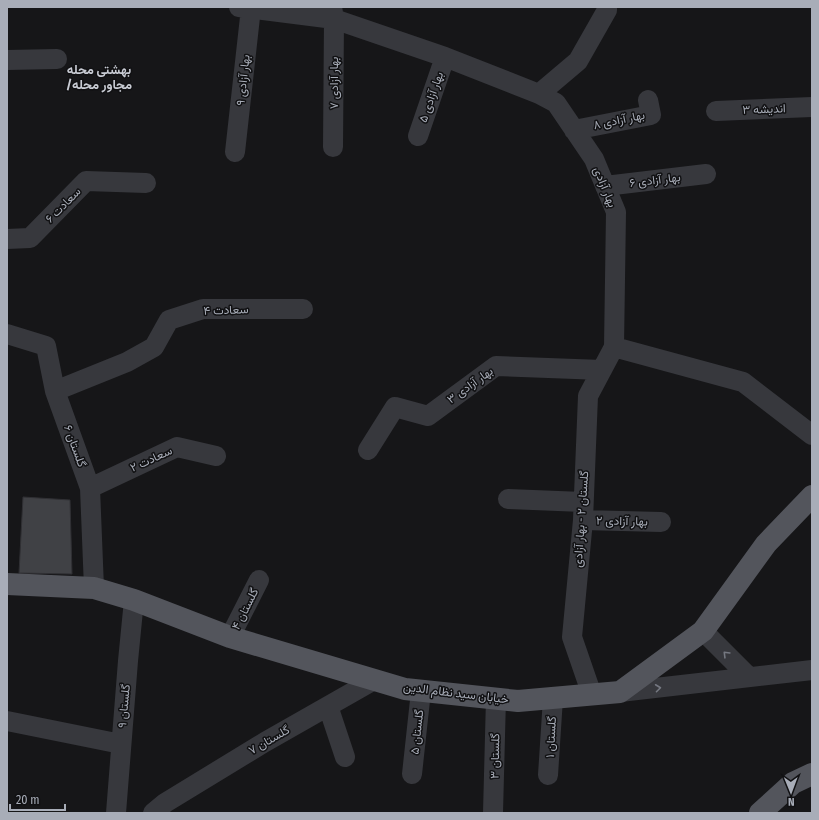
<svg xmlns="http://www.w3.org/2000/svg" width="819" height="820" viewBox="0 0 819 820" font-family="'Fira Sans Condensed',Vazirmatn,sans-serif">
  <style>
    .building { fill: #404145; stroke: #303034 }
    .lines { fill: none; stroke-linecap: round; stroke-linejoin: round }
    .minor { stroke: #37383d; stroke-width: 20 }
    .major { stroke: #53555c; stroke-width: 22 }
    .oneway { stroke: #757881 }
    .labels { text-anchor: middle; stroke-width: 3; stroke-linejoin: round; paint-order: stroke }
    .street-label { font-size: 12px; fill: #a8adb8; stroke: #111113 }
    .neighbourhood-label { font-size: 13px; font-weight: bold; fill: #c9ccd4; stroke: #111113 }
  </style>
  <rect width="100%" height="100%" fill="#161618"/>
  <!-- building -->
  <path class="building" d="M 23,497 L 70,500 L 72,574 L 19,573 Z"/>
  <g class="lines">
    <!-- minor -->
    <path class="minor" d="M 239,7 L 334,19 L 445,57 L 539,94 L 556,103 L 594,159 L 616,212 L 614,347 L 743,382 L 812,435
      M 332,7 L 334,19 L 333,147
      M 7,60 L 57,59
      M 539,94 L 578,61 L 607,10 L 607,7
      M 716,111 L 812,107
      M 574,130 L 651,115 L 648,100
      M 418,136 L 445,57
      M 235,152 L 251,8
      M 605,186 L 706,174
      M 7,239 L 30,238 L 86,181 L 146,183
      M 7,334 L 46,346 L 55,391 L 90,488 L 94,588
      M 55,391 L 127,362 L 154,347 L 169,320 L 203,309 L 303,309
      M 368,450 L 395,407 L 428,416 L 496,366 L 602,370
      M 90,488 L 177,447 L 216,456
      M 508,499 L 583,502
      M 583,520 L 661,522
      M 703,631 L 749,677
      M 230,637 L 259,580
      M 620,692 L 812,670
      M 592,695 L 572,637 L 583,520 L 588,396 L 614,347
      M 328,706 L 345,757
      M 7,721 L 121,744
      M 412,774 L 421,691
      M 548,775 L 553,698
      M 116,813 L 128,661 L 134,600
      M 153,813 L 165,803 L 265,742 L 374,680
      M 493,813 L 496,698"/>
    <!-- major -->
    <path class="major" d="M 7,584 L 94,588 L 134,600 L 230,637 L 405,689 L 518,701 L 620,692 L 703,631 L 766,544 L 812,496
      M 760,813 L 793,783 L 812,774"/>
  </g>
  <!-- one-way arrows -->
  <defs><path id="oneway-chevron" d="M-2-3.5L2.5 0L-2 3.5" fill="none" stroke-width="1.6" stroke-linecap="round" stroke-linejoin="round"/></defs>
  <g class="oneway">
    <use href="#oneway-chevron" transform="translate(726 654) rotate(-135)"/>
    <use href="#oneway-chevron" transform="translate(658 688) rotate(-7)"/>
  </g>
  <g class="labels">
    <!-- street labels -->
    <g class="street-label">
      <text transform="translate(243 80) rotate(-84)" y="4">بهار آزادی ۹</text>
      <text transform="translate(334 83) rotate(-90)" y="4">بهار آزادی ۷</text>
      <text transform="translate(431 97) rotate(-71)" y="4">بهار آزادی ۵</text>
      <text transform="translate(764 109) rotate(-2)" y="4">اندیشه ۳</text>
      <text transform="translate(619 120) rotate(-12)" y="4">بهار آزادی ۸</text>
      <text transform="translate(655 180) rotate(-7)" y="4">بهار آزادی ۶</text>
      <text transform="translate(605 187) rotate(68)" y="4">بهار آزادی</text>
      <text transform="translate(63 205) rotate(-45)" y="4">سعادت ۶</text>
      <text transform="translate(226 310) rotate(-2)" y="4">سعادت ۴</text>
      <text transform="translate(470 385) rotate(-36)" y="4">بهار آزادی ۳</text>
      <text transform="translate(75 446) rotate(70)" y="4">گلستان ۶</text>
      <text transform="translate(151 459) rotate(-25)" y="4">سعادت ۲</text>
      <text transform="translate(581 519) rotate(-86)" y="4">گلستان ۲ - بهار آزادی</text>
      <text transform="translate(622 521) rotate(1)" y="4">بهار آزادی ۲</text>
      <text transform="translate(245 609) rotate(-63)" y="4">گلستان ۴</text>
      <text transform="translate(456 693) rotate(7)" y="4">خیابان سید نظام الدین</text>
      <text transform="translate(124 706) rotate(-85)" y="4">گلستان ۹</text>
      <text transform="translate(417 732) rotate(-84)" y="4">گلستان ۵</text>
      <text transform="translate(551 737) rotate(-87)" y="4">گلستان ۱</text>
      <text transform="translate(269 740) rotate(-30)" y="4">گلستان ۷</text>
      <text transform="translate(495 756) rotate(-89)" y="4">گلستان ۳</text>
    </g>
    <!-- neighbourhood labels -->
    <g class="neighbourhood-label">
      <text x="99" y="74">بهشتی محله<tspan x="99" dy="15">/مجاور محله</tspan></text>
    </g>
  </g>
  <!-- border -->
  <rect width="819" height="820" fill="none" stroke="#a8adb8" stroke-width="16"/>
  <!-- north arrow -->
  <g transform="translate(791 792) rotate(179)" stroke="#111113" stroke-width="3" paint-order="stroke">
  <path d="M0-3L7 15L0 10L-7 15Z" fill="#a8adb8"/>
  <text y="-6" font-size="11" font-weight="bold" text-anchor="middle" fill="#a8adb8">N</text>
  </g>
  <!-- scale -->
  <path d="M10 804v6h55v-6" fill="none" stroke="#a8adb8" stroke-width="2"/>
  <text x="16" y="804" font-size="12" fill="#a8adb8" stroke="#111113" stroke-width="3" paint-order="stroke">20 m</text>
</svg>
